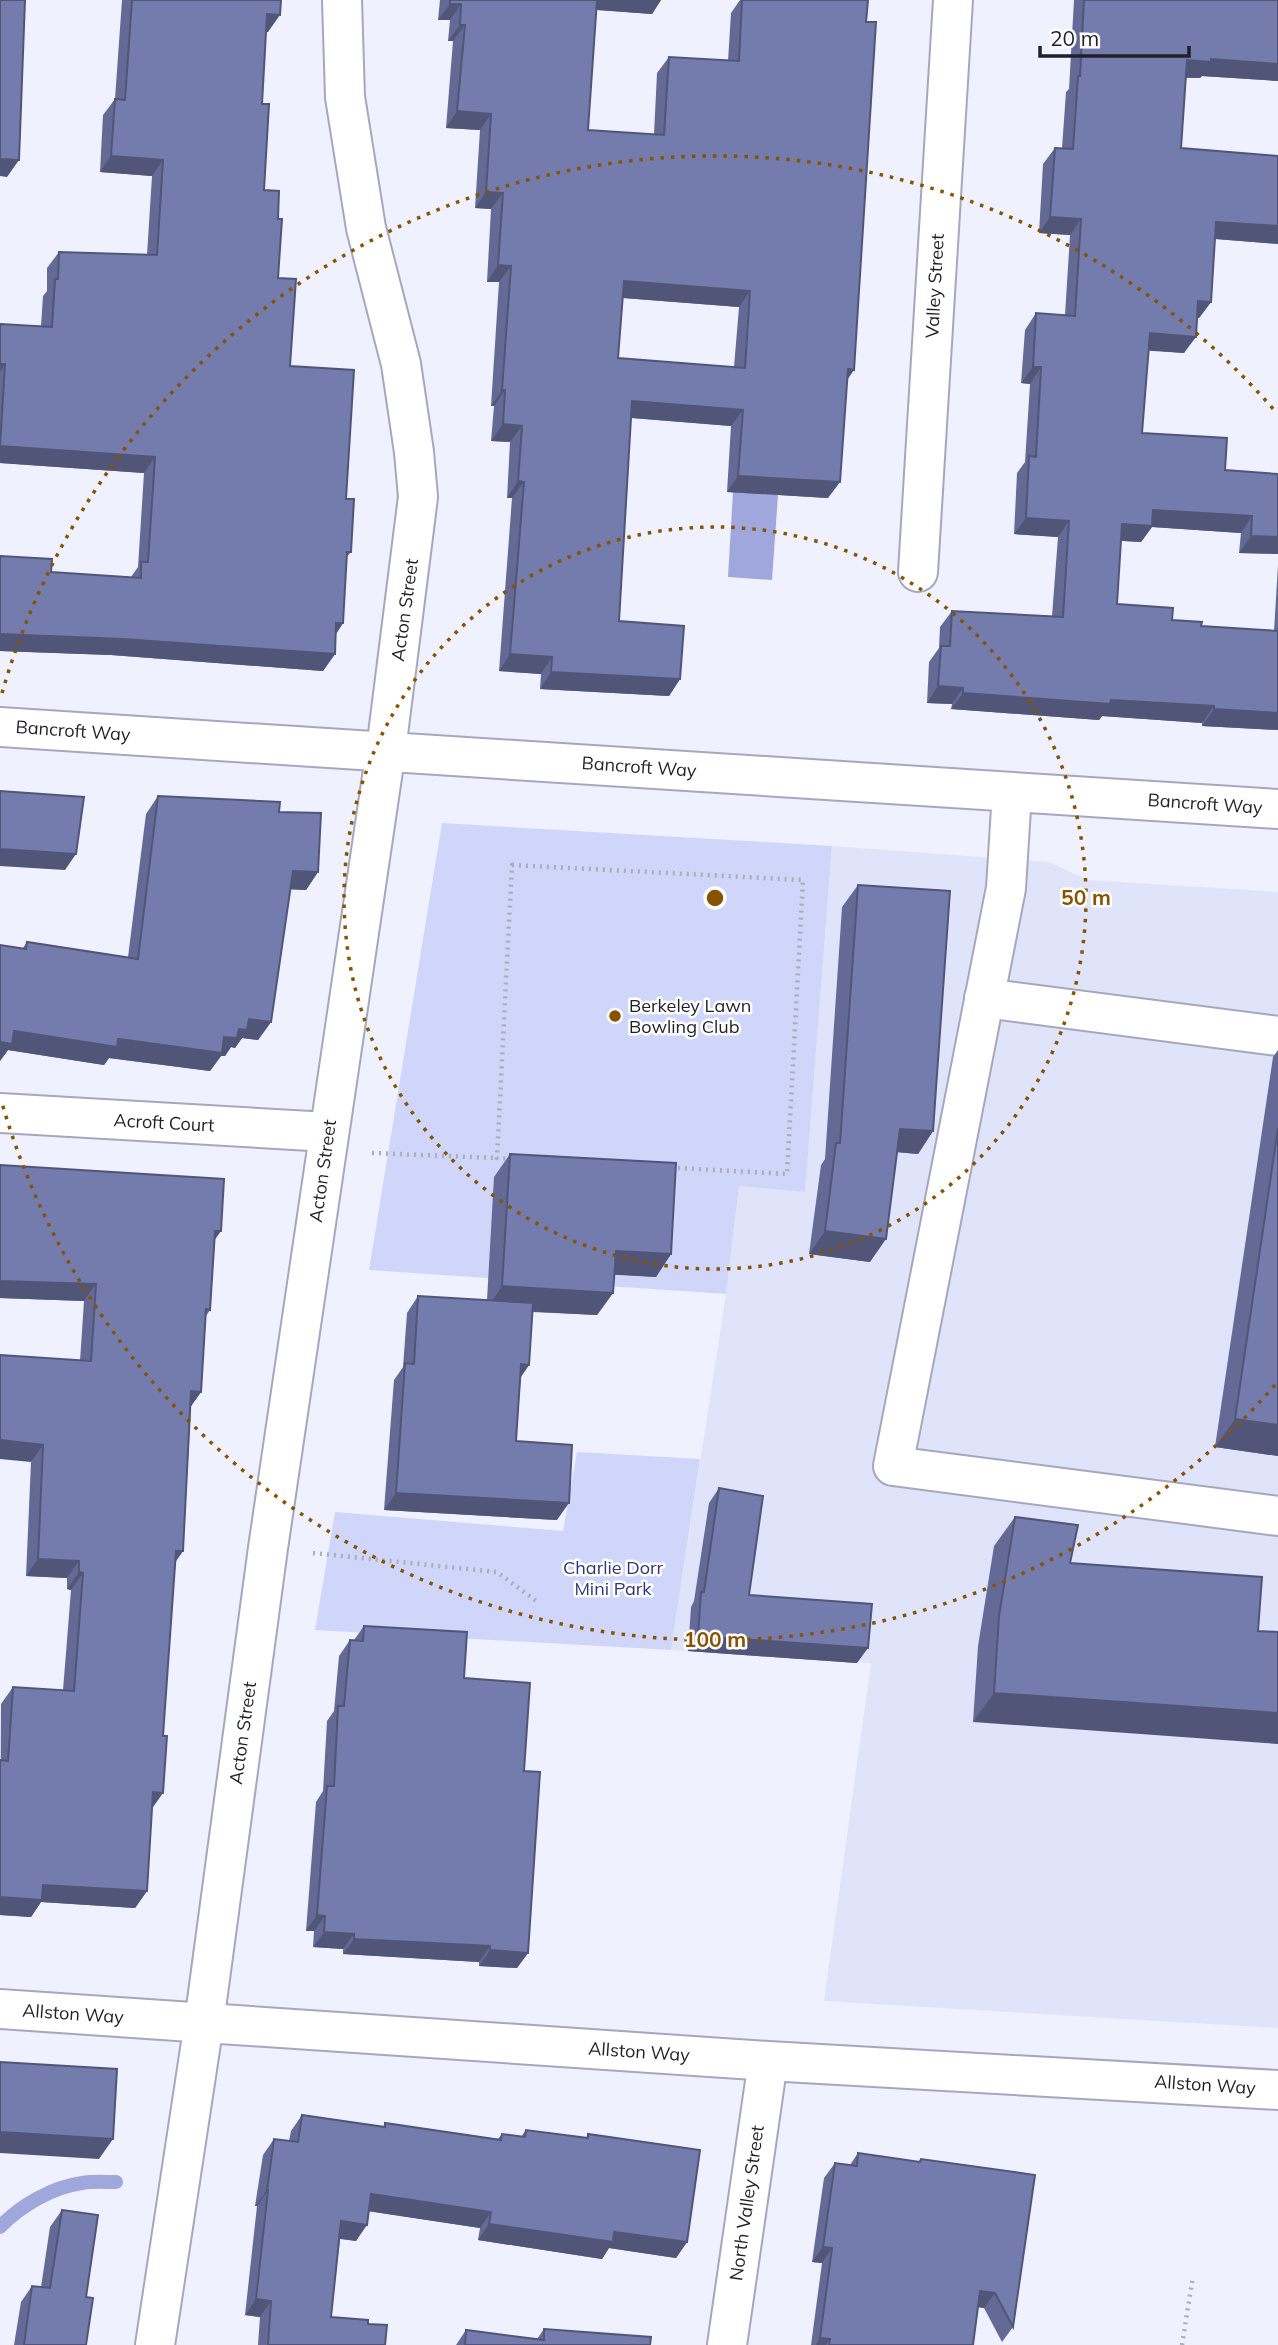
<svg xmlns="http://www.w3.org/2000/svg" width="1278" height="2345" viewBox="0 0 1278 2345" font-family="Mulish,sans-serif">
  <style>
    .built { fill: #e0e4fb }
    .green { fill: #d0d6fa }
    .water { fill: #9fa7dc }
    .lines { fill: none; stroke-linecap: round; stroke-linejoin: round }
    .stream { stroke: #9fa7dc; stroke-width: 14 }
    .minor-casing { stroke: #a5a8bd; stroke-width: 42 }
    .path { stroke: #abadb8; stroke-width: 4.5; stroke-dasharray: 2 5; stroke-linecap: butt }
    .minor { stroke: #fff; stroke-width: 38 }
    .wall { fill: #646a95; fill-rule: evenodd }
    .shaded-wall { fill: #515679 }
    .building { fill: #747bad; stroke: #515679; stroke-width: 2; fill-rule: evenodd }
    .ring { fill: none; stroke: #885200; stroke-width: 3.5; stroke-dasharray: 3.5 7 }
    .poi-dot { fill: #885200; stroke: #fff; stroke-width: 2.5 }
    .labels { text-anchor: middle; stroke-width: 5; stroke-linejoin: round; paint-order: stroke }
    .street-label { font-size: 18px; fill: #1f2028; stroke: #fff }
    .poi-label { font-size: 18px; fill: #1f2028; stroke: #fff; text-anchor: start }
    .park-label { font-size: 18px; fill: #323574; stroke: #fff }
    .centre { fill: #885200; stroke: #fff; stroke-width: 3.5 }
    .ring-label { font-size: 21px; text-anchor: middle; font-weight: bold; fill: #885200; stroke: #fff; stroke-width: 5; stroke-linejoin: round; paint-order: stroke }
  </style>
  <rect width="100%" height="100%" fill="#eff1fe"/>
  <!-- built -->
  <path class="built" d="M 832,846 L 1049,862 L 1088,880 L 1278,892 L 1278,2028 L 824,2001 L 871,1663 L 671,1650 L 726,1294 L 739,1186 L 805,1191 Z"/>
  <!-- green -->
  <path class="green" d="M 442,823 L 832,846 L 805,1192 L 739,1186 L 726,1294 L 369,1270 Z
    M 577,1452 L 700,1459 L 671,1650 L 315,1630 L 335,1512 L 563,1531 Z"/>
  <!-- water -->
  <path class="water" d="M 733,492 L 778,495 L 772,580 L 728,577 Z"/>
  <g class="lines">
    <!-- stream -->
    <path class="stream" d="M 0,2227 C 21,2205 53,2187 82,2183 C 93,2181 105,2182 116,2182"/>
    <!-- minor casing -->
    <g class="minor-casing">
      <path id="minor" d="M 918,572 L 953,0
        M 0,727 L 1278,809
        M 1012,792 L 1006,888 L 893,1466 L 1278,1516
        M 984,998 L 1278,1036
        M 0,1113 L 328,1132
        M 0,2009 L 768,2061 L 1278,2090
        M 155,2345 L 204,2023 L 268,1548 L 386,750 L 418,497 L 414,452 L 401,364 L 366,228 L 345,97 L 342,0
        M 727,2345 L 768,2061"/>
    </g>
    <!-- path -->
    <path class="path" d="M 512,865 L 803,880 L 787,1174 L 497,1158 Z
      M 372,1153 L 497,1158
      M 313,1553 L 497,1572 L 536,1601
      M 1182,2345 L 1193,2276"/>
    <!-- minor -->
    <use href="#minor" class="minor"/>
  </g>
  <!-- wall -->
  <path class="wall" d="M 122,0 L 281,0 L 268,32 L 266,31 L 262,104 L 264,190 L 278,219 L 278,278 L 290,366 L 346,499 L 351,552 L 346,558 L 343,623 L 336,634 L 335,654 L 323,671 L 111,655 L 0,651 L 0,556 L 51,572 L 131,577 L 138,567 L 144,473 L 0,463 L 0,324 L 41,326 L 43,296 L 47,291 L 47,268 L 59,252 L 147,255 L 152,176 L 100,172 L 103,115 L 115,99 Z
    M 440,0 L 661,0 L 652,14 L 596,10 L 588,130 L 654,134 L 657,73 L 669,57 L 728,61 L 731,13 L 740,0 L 868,0 L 847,380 L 828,498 L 727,492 L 731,426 L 631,418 L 619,621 L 680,679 L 669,696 L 540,689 L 541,674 L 499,671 L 512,498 L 507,498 L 510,442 L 491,441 L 494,406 L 491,406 L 499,282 L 487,282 L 491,209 L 475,208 L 480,130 L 446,128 L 453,41 L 448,41 L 450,20 L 438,20 ZM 622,298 L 739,307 L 734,367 L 618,358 Z
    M 1074,0 L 1278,0 L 1278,81 L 1202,76 L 1200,78 L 1186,78 L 1181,148 L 1278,244 L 1215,239 L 1211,302 L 1199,318 L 1197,318 L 1184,353 L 1149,350 L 1142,433 L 1225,470 L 1278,474 L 1278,554 L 1239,553 L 1241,533 L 1152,527 L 1141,542 L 1121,541 L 1117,604 L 1172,620 L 1201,626 L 1274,631 L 1278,565 L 1278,730 L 1202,726 L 1202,723 L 1102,716 L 1099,720 L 951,709 L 952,704 L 927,703 L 929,662 L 939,648 L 940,627 L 952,611 L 1052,616 L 1058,537 L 1014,534 L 1017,473 L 1025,462 L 1030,384 L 1021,383 L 1025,330 L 1036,313 L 1065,315 L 1070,235 L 1039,233 L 1043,164 L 1055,148 L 1062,148 L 1066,92 L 1069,89 Z
    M 158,796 L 279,812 L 318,872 L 306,890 L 290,889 L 271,1022 L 258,1040 L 242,1038 L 235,1048 L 231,1047 L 225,1056 L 221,1056 L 210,1071 L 109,1058 L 104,1065 L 8,1050 L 0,1061 L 0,945 L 23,948 L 27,942 L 128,957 L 146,814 Z
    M 858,885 L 933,1131 L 918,1154 L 897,1152 L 870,1262 L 809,1254 L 821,1165 L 825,1159 L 842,907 Z
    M 1278,1050 L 1278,1456 L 1215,1447 L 1273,1057 Z
    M 510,1154 L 671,1254 L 656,1277 L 614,1274 L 613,1293 L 597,1315 L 532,1312 L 529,1365 L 521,1377 L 516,1441 L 557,1520 L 384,1510 L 394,1380 L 403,1367 L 407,1313 L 418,1296 L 487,1300 L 494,1177 Z
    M 0,1165 L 215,1240 L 210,1310 L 206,1316 L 201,1392 L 191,1406 L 183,1551 L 176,1561 L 152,1809 L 147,1891 L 135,1908 L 41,1902 L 31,1917 L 0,1915 L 1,1704 L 13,1687 L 63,1690 L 71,1590 L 67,1589 L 67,1578 L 26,1576 L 31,1462 L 80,1361 L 84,1301 L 0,1298 Z
    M 719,1488 L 749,1595 L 857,1663 L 688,1651 L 691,1607 L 694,1601 L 709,1503 Z
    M 1015,1517 L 1070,1563 L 1262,1577 L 973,1722 L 978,1646 L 994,1546 Z
    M 364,1626 L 464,1678 L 524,1771 L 528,1953 L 517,1968 L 479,1966 L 479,1962 L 343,1954 L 343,1949 L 313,1947 L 314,1931 L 306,1931 L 316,1802 L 323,1791 L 327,1721 L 334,1711 L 339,1656 L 350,1640 L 354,1640 Z
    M 302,2115 L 383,2127 L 385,2123 L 498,2139 L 502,2134 L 521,2137 L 526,2130 L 586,2138 L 588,2134 L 687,2242 L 676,2258 L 609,2248 L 602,2259 L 478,2240 L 480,2228 L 369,2211 L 356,2241 L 340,2239 L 331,2317 L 368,2324 L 385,2345 L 258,2345 L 260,2317 L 245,2315 L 257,2206 L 255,2206 L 263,2155 L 274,2139 L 289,2141 L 291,2131 Z
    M 858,2153 L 918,2162 L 921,2159 L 1035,2175 L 1013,2327 L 1002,2342 L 984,2308 L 978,2307 L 973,2345 L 811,2345 L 822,2263 L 812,2262 L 824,2178 L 835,2163 L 850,2165 Z
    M 62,2210 L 86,2297 L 86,2345 L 14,2345 L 21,2302 L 32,2286 L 41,2287 L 50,2227 Z
    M 544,2329 L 650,2345 L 456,2345 L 466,2330 L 537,2339 Z"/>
  <!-- shaded-wall -->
  <path class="shaded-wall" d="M 592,0 L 661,0 L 652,14 L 586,9 Z
    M 450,4 L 461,4 L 450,20 L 438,20 Z
    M 267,14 L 280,15 L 268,32 L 256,31 Z
    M 460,25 L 465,25 L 453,41 L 448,41 Z
    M 1211,59 L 1278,64 L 1278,81 L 1202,76 L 1200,78 L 1175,77 L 1187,60 Z
    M 457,111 L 491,114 L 480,130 L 446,128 Z
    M 111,156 L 163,160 L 152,176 L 100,172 Z
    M 0,159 L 19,160 L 7,177 L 0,176 Z
    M 486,192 L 503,193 L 491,209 L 475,208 Z
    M 1050,217 L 1081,219 L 1070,235 L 1039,233 Z
    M 1216,222 L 1278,226 L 1278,244 L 1204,238 Z
    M 498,265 L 511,266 L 499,282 L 487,282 Z
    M 624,281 L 750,291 L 739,307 L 612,297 Z
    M 1198,301 L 1211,302 L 1199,318 L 1187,318 Z
    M 1150,333 L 1196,337 L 1184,353 L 1138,350 Z
    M 0,364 L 5,364 L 0,372 Z
    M 1033,367 L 1041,367 L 1030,384 L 1021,383 Z
    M 848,369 L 854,370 L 843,386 Z
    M 502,390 L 505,390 L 494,406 L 491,406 Z
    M 632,401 L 743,410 L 731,426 L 621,417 Z
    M 503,424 L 522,426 L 510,442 L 491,441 Z
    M 0,446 L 155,457 L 144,473 L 0,463 Z
    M 738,476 L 840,482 L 828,498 L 727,492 Z
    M 518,481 L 524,482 L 512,498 L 507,498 Z
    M 1153,510 L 1252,516 L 1241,533 L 1152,527 L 1141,542 L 1110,540 L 1122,524 Z
    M 1026,518 L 1069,521 L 1058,537 L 1014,534 Z
    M 1251,536 L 1278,537 L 1278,554 L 1239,553 Z
    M 336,623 L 343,623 L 332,640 Z
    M 0,634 L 123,639 L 335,654 L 323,671 L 111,655 L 0,651 Z
    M 510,654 L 552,657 L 541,674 L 499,671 Z
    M 551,672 L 680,679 L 669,696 L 540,689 Z
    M 938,686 L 963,688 L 952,704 L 927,703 Z
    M 963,693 L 1111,700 L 1214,706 L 1202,723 L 1102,716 L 1099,720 L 951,709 Z
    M 1214,709 L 1278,713 L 1278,730 L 1202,726 Z
    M 0,849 L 76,854 L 65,870 L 0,866 Z
    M 293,871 L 318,872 L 306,890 L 281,889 Z
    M 249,1019 L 271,1022 L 258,1040 L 242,1038 L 235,1048 L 231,1047 L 225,1056 L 221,1056 L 210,1071 L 109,1058 L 104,1065 L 8,1050 L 0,1061 L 0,1042 L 14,1031 L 118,1039 L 224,1037 L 239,1029 Z
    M 900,1129 L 933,1131 L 918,1154 L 885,1151 Z
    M 215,1231 L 221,1231 L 209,1248 Z
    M 825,1231 L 886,1239 L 870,1262 L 809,1254 Z
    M 616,1251 L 671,1254 L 656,1277 L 600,1274 Z
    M 0,1281 L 96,1284 L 84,1301 L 0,1298 Z
    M 502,1286 L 613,1293 L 597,1315 L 487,1309 Z
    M 521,1364 L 529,1365 L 517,1382 Z
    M 191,1391 L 201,1392 L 189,1409 Z
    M 1235,1419 L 1278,1425 L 1278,1456 L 1215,1447 Z
    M 0,1440 L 43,1445 L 31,1462 L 0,1459 Z
    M 396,1493 L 569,1503 L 557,1520 L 384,1510 Z
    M 176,1551 L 183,1551 L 171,1568 Z
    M 38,1559 L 79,1561 L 67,1578 L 26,1576 Z
    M 79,1572 L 83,1573 L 71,1590 L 67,1589 Z
    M 698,1636 L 868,1648 L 857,1663 L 688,1651 Z
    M 994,1693 L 1278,1713 L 1278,1744 L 973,1722 Z
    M 153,1792 L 163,1793 L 151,1810 Z
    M 43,1885 L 147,1891 L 135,1908 L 41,1902 L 31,1917 L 0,1915 L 0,1897 Z
    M 317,1915 L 325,1916 L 314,1931 L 306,1931 Z
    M 324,1932 L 354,1934 L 343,1949 L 313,1947 Z
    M 354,1939 L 490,1946 L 479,1962 L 343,1954 Z
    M 490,1950 L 528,1953 L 517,1968 L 479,1966 Z
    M 0,2132 L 113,2139 L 99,2159 L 0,2153 Z
    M 267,2190 L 268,2190 L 257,2206 L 255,2206 Z
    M 371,2194 L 491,2212 L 480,2228 L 360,2210 Z
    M 341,2221 L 367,2225 L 356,2241 L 330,2237 Z
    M 489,2224 L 614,2232 L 687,2242 L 676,2258 L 609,2248 L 602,2259 L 478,2240 Z
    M 823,2247 L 832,2248 L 822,2263 L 812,2262 Z
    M 980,2291 L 995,2293 L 984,2308 L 970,2306 Z
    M 256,2299 L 271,2301 L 260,2317 L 245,2315 Z
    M 820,2338 L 830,2339 L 826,2345 L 816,2345 Z"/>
  <!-- building -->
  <path class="building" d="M 0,0 L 25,0 L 19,160 L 0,159 Z
    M 132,0 L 281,0 L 280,15 L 267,14 L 262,104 L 269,104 L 264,190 L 279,191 L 278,219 L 282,219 L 278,278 L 296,279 L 290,366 L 354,370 L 346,499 L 354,499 L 351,552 L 347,552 L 343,623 L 336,623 L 335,654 L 123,639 L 0,634 L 0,556 L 52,559 L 51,572 L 141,578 L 141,562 L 148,562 L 155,457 L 0,446 L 5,364 L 0,364 L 0,324 L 52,327 L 55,279 L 58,279 L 59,252 L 157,255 L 163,160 L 111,156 L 115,99 L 125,100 Z
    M 450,0 L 597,0 L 588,130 L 664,135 L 669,57 L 739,61 L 742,0 L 868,0 L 866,22 L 876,22 L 854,370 L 848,369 L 840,482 L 738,476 L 743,410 L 632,401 L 619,621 L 684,626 L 680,679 L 551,672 L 552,657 L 510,654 L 524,482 L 518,481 L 522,426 L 503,424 L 505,390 L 502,390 L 511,266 L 498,265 L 503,193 L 486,192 L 491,114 L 457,111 L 465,25 L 460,25 L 461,4 L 450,4 ZM 624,281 L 750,291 L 745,368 L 618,358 Z
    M 1084,0 L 1278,0 L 1278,64 L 1211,59 L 1211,62 L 1187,60 L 1181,148 L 1278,156 L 1278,226 L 1216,222 L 1211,302 L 1198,301 L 1196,337 L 1150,333 L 1142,433 L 1227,438 L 1225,470 L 1278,474 L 1278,537 L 1251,536 L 1252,516 L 1153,510 L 1152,526 L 1122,524 L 1117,604 L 1173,608 L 1172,620 L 1202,622 L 1201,626 L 1278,631 L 1278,713 L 1214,709 L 1214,706 L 1111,700 L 1110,704 L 963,693 L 963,688 L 938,686 L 941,646 L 950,646 L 952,611 L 1063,617 L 1069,521 L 1026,518 L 1029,456 L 1036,457 L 1041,367 L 1033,367 L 1036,313 L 1075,316 L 1081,219 L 1050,217 L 1055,148 L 1073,149 L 1078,76 L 1080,76 Z
    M 0,791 L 84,797 L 76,854 L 0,849 Z
    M 158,796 L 280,802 L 279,812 L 321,813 L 318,872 L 293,871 L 271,1022 L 249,1019 L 247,1030 L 239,1029 L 237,1038 L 224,1037 L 222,1053 L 118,1039 L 117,1047 L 14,1031 L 12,1044 L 0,1042 L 0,945 L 26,949 L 27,942 L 138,959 Z
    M 858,885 L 950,891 L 933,1131 L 900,1129 L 886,1239 L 825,1231 L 836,1143 L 840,1143 Z
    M 1278,1128 L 1278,1425 L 1235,1419 Z
    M 510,1154 L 676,1163 L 671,1254 L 616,1251 L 613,1293 L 502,1286 Z
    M 0,1165 L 224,1179 L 221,1231 L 215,1231 L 210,1310 L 206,1309 L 201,1392 L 191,1391 L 183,1551 L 176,1551 L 163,1736 L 167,1736 L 163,1793 L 153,1792 L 147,1891 L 43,1885 L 42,1900 L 0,1897 L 0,1760 L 8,1761 L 13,1687 L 74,1691 L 83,1573 L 79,1572 L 79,1561 L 38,1559 L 43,1445 L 0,1440 L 0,1355 L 91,1361 L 96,1284 L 0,1281 Z
    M 418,1296 L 533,1303 L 529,1365 L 521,1364 L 516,1441 L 572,1445 L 569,1503 L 396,1493 L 405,1363 L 414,1364 Z
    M 719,1488 L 763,1496 L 749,1595 L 872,1604 L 868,1648 L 698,1636 L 701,1592 L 704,1592 Z
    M 1015,1517 L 1078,1525 L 1070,1563 L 1262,1577 L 1258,1631 L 1278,1632 L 1278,1713 L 994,1693 L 999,1616 Z
    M 364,1626 L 467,1632 L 464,1678 L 530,1683 L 524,1771 L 540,1772 L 528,1953 L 490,1950 L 490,1946 L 354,1939 L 354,1934 L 324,1932 L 325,1916 L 317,1915 L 327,1786 L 334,1786 L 338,1706 L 344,1706 L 350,1640 L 363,1641 Z
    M 0,2062 L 117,2069 L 113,2139 L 0,2132 Z
    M 302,2115 L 385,2127 L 385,2123 L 501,2140 L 502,2134 L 525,2137 L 526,2130 L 588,2138 L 588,2134 L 700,2150 L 687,2242 L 614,2232 L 613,2242 L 489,2224 L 491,2212 L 371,2194 L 367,2225 L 341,2221 L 331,2317 L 368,2320 L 368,2324 L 387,2325 L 385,2345 L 268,2345 L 271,2301 L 256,2299 L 268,2190 L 267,2190 L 274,2139 L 298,2142 Z
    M 858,2153 L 920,2162 L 921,2159 L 1035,2175 L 1013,2327 L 995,2293 L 980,2291 L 973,2345 L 829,2345 L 830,2339 L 820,2338 L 832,2248 L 823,2247 L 835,2163 L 857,2166 Z
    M 62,2210 L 98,2215 L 86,2297 L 93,2298 L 86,2345 L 24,2345 L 32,2286 L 50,2288 Z
    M 544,2329 L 651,2337 L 650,2345 L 465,2345 L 466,2330 L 544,2340 Z"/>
  <!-- distance rings -->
  <g class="ring">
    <circle cx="715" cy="898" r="371"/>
    <path d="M1275 1385A742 742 0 0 1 2 1103M2 693A742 742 0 0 1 1275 411"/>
  </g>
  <!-- markers -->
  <circle class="poi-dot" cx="615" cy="1016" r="7"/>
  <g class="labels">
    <!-- street labels -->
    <g class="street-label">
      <text transform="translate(935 286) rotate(-87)" y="6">Valley Street</text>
      <text transform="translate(405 610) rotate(-82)" y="6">Acton Street</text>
      <text transform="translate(73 731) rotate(4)" y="6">Bancroft Way</text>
      <text transform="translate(639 767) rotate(4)" y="6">Bancroft Way</text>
      <text transform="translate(1205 804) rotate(4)" y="6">Bancroft Way</text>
      <text transform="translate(164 1123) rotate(3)" y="6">Acroft Court</text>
      <text transform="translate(323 1171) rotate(-82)" y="6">Acton Street</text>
      <text transform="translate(243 1733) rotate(-82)" y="6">Acton Street</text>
      <text transform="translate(73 2014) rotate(4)" y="6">Allston Way</text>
      <text transform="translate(639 2052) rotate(4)" y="6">Allston Way</text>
      <text transform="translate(1205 2085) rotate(4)" y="6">Allston Way</text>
      <text transform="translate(747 2203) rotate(-82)" y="6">North Valley Street</text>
    </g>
    <!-- poi labels -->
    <g class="poi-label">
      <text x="629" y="1012">Berkeley Lawn<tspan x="629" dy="21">Bowling Club</tspan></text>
    </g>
    <!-- park labels -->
    <g class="park-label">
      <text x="613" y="1574">Charlie Dorr<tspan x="613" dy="21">Mini Park</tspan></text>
    </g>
  </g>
  <circle cx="715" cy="898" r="10" class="centre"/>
  <g class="ring-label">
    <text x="1086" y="905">50 m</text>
    <text x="715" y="1647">100 m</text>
  </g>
  <!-- scale -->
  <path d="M1040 46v10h149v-10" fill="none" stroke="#1f2028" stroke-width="3.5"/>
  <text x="1050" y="46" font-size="21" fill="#1f2028" stroke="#ffffff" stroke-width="5" paint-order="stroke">20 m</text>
</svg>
